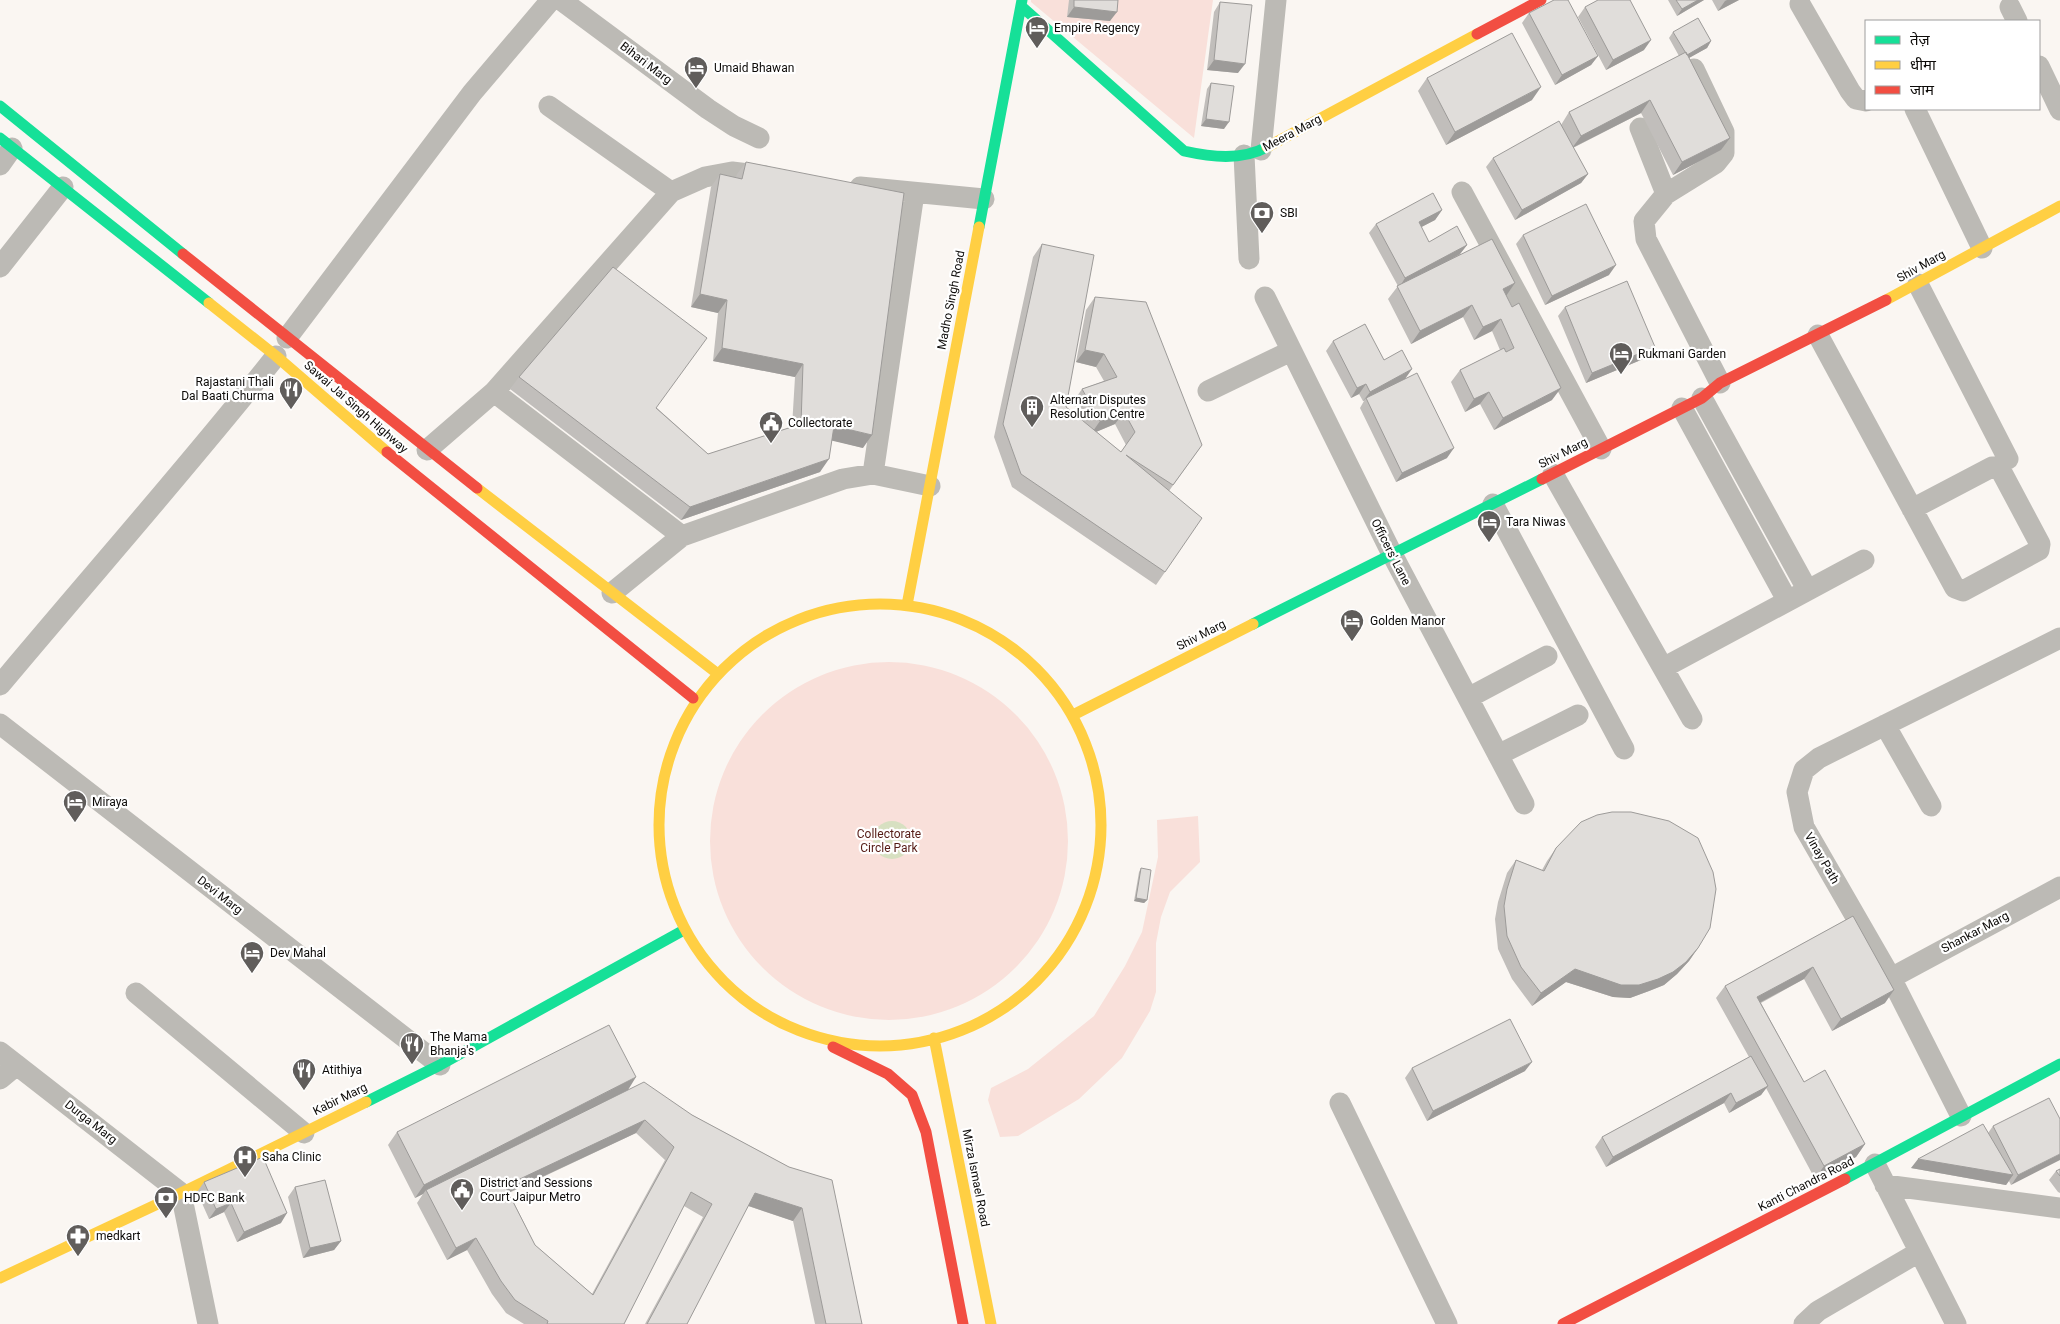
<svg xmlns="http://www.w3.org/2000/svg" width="2060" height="1324" viewBox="0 0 2060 1324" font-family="Roboto,'Noto Sans Devanagari',sans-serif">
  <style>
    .green { fill: #f9e0da }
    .water { fill: #d7e0c1 }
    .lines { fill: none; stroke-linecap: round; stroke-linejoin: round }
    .street { stroke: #bcbab5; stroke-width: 21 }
    .fast { stroke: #16e098; stroke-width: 11 }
    .slow { stroke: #ffcf43; stroke-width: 11 }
    .jam { stroke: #f24e42; stroke-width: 11 }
    .wall { fill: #c1bebb; fill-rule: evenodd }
    .shaded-wall { fill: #9d9b99 }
    .building { fill: #e0ddda; stroke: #9d9b99; fill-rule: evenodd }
    .labels { text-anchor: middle; stroke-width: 4.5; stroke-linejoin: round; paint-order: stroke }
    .poi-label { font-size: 12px; fill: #0d0b09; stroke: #fff; text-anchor: start }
    .street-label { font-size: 12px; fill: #0d0b09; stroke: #fff }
    .park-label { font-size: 12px; fill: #561c16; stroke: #fff }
  </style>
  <rect width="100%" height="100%" fill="#faf6f2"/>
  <!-- green -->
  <path class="green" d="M 1031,0 L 1213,0 L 1194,138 L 1031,2 Z
    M710 841a179 179 0 1 1 358 0a179 179 0 1 1-358 0Z
    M 1198,816 L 1200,862 L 1170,892 L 1161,917 L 1156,943 L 1156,992 L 1150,1011 L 1122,1058 L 1079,1099 L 1018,1136 L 1000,1137 L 988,1100 L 991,1088 L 1028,1069 L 1094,1016 L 1125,966 L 1142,932 L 1158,857 L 1157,820 Z"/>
  <!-- water -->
  <path class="water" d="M873 840a19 19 0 1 1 38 0a19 19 0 1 1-38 0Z"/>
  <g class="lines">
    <!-- street -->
    <path class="street" d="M 561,0 L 708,109 L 734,126 L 759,138
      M 1800,4 L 1850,91 L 1856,99 L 1866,101
      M 2010,7 L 2017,21
      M 2039,66 L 2060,110
      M 1694,69 L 1724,132 L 1724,153 L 1716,163 L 1666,194 L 1644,221 L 1646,239 L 1720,383
      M 549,106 L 671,192
      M 1915,109 L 1982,248
      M 1640,128 L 1666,194
      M 1261,150 L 1276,0
      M 1244,155 L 1249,259
      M 0,165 L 12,148
      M 860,187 L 984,199
      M 1462,192 L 1601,449
      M 0,267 L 63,187
      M 1918,284 L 2008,459
      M 1265,297 L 1392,554 L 1524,804
      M 1818,335 L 1955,588 L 1963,591 L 2039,550 L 2040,544 L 1999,467 L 1992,467 L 1912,509
      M 287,338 L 472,93 L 551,0
      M 1208,391 L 1291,351
      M 494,392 L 682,536
      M 1702,398 L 1807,589
      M 1682,408 L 1787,600
      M 427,450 L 494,392 L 671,192 L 705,177 L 732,172 L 765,176
      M 873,474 L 914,193
      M 1553,474 L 1692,719
      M 1493,504 L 1624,749
      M 612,593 L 682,536 L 843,479 L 873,474 L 930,486
      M 1663,668 L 1864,560
      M 0,685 C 92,575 187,468 276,356
      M 1468,698 L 1547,656
      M 0,724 L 440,1065
      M 1885,725 L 1931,806
      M 1498,755 L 1578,715
      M 1891,978 L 2060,887
      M 136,993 L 304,1133
      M 0,1052 L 181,1193 L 208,1324
      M 0,1079 L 17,1065
      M 1340,1103 L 1447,1324
      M 1961,1116 L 1891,978 L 1804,827 L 1797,792 L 1804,770 L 1819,758 L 2060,638
      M 1875,1164 L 1956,1324
      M 1885,1185 L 2060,1208
      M 1804,1324 L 1818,1311 L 1919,1252"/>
    <!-- fast -->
    <path class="fast" d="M 1021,6 L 1184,151 C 1211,157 1241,161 1267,147
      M 0,106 L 183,254
      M 0,138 L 209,303
      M 979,227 L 1022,0
      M 1253,624 L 1542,479
      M 366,1102 L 440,1065 L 684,930
      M 1845,1179 L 2060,1064"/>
    <!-- slow -->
    <path class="slow" d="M 1267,147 L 1477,34
      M 1886,300 L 2060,206
      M 209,303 L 276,356 L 387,452
      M 477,488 L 718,674
      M659 825a221 221 0 1 1 442 0a221 221 0 1 1-442 0Z
      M 907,605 L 979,227
      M 1073,715 L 1253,624
      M 934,1038 L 991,1324
      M 0,1278 L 181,1193 L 366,1102"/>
    <!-- jam -->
    <path class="jam" d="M 1477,34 L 1541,0
      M 183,254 L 477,488
      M 387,452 L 693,698
      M 1542,479 L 1702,398 L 1720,383 L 1886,300
      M 833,1047 L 888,1074 L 912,1095 L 926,1132 L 963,1324
      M 1563,1324 L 1845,1179"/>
  </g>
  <!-- wall -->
  <path class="wall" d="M 1069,0 L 1118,0 L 1110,21 L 1067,17 Z
    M 1668,0 L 1704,0 L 1677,16 Z
    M 1712,0 L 1739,0 L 1718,11 Z
    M 1220,2 L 1238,73 L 1207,70 L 1214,12 Z
    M 1585,7 L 1644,50 L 1606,70 L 1578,17 Z
    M 1529,13 L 1598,56 L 1591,65 L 1555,85 L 1522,23 Z
    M 1673,32 L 1711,41 L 1707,48 L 1688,58 L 1730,138 L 1721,150 L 1673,175 L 1641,113 L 1573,148 L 1588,174 L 1581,183 L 1515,220 L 1486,167 L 1493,158 L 1561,125 L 1569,112 L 1679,56 L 1669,38 Z
    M 1427,78 L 1532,100 L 1446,145 L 1418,91 Z
    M 1211,83 L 1224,129 L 1201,126 L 1207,89 Z
    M 746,162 L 863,448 L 832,440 L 820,472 L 681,520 L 510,389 L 519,377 L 657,408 L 708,454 L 792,427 L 795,377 L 713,361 L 718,313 L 691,307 L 711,187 L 720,174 L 736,177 L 737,174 Z
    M 1442,210 L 1435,220 L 1421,227 L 1429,242 L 1467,245 L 1460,254 L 1515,283 L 1506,295 L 1552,400 L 1494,430 L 1480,404 L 1465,412 L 1451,382 L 1460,370 L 1500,350 L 1492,331 L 1474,340 L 1463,317 L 1411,344 L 1388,299 L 1398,286 L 1369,233 L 1376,224 Z
    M 1523,235 L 1609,275 L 1545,305 L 1516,244 Z
    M 1042,244 L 1066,407 L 1084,421 L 1073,402 L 1082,389 L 1104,381 L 1096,367 L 1076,362 L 1086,310 L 1095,297 L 1202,445 L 1169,491 L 1165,572 L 1156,585 L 1012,487 L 994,437 L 1033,257 ZM 1115,424 L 1126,445 L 1121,452 L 1096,432 Z
    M 1565,307 L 1648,357 L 1586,383 L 1558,316 Z
    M 1333,341 L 1384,360 L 1405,379 L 1447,458 L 1396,482 L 1360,408 L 1364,401 L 1363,401 L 1359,394 L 1351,398 L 1326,351 Z
    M 1556,848 L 1698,948 L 1689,961 L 1677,974 L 1664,985 L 1649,991 L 1630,998 L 1613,997 L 1566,982 L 1532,1006 L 1512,979 L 1498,949 L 1495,919 L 1498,902 L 1507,873 L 1516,860 L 1542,870 L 1547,861 Z
    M 1141,868 L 1147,900 L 1144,903 L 1134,901 L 1139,872 Z
    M 1853,916 L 1885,1003 L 1832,1031 L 1804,979 L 1761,1003 L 1804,1082 L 1865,1144 L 1856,1157 L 1815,1179 L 1766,1088 L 1761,1095 L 1729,1113 L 1724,1103 L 1606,1167 L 1595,1147 L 1602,1137 L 1749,1057 L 1716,998 L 1725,986 Z
    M 1412,1068 L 1525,1071 L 1427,1121 L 1405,1078 Z
    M 628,1090 L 692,1115 L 789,1167 L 862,1324 L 815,1324 L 793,1221 L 748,1206 L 687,1324 L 645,1324 L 703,1217 L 684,1206 L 624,1324 L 524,1324 L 506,1313 L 492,1294 L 467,1250 L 447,1260 L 417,1203 L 423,1194 L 415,1198 L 388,1145 L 397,1132 ZM 636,1133 L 665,1160 L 592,1294 L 535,1245 L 509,1193 Z
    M 2060,1119 L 2011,1185 L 2009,1181 L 2006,1185 L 1911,1168 L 1988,1133 L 1993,1126 Z
    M 2060,1169 L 2060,1193 L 2058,1192 L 2049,1180 L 2056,1171 Z
    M 204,1182 L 281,1223 L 237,1242 L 224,1212 L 209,1219 L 197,1192 Z
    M 295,1187 L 341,1241 L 334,1250 L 303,1258 L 288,1197 Z"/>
  <!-- shaded-wall -->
  <path class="shaded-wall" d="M 1698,0 L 1704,0 L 1677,16 L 1682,9 Z
    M 1727,0 L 1739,0 L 1718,11 L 1725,1 Z
    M 1074,7 L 1117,12 L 1110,21 L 1067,17 Z
    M 1651,40 L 1644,50 L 1606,70 L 1613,60 Z
    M 1711,41 L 1707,48 L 1682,62 L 1687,55 Z
    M 1598,56 L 1591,65 L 1555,85 L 1562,75 Z
    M 1214,60 L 1245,64 L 1238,73 L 1207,70 Z
    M 1541,87 L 1532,100 L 1446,145 L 1455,132 Z
    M 1650,100 L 1641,113 L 1572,148 L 1581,136 Z
    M 1206,119 L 1229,122 L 1224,129 L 1201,126 Z
    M 1730,138 L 1721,150 L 1673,175 L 1682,162 Z
    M 1588,174 L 1581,183 L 1515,220 L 1522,210 Z
    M 1442,210 L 1435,220 L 1412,232 L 1419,222 Z
    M 1467,245 L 1460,254 L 1399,288 L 1405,278 Z
    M 1616,265 L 1609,275 L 1545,305 L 1552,296 Z
    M 1515,283 L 1506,296 L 1503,289 Z
    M 700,294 L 727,300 L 718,313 L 691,307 Z
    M 1472,305 L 1463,317 L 1411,344 L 1420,331 Z
    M 1501,319 L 1492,331 L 1474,340 L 1483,327 Z
    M 1655,347 L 1648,357 L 1586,383 L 1592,373 Z
    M 722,348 L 803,364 L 795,377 L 713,361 Z
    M 1085,350 L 1104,354 L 1096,367 L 1076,362 Z
    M 1412,369 L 1405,379 L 1366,398 L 1363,401 L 1370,392 Z
    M 1366,384 L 1359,394 L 1351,398 L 1357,388 Z
    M 1561,388 L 1552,400 L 1494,430 L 1503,418 Z
    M 1489,392 L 1480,404 L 1465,412 L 1474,399 Z
    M 1124,412 L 1115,424 L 1091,434 L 1100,421 Z
    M 834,426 L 872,435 L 863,448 L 825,439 Z
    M 1454,448 L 1447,458 L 1396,482 L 1402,473 Z
    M 829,459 L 820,472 L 681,520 L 690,507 Z
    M 1136,898 L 1147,900 L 1144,903 L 1134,901 Z
    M 1698,948 L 1689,961 L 1677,974 L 1664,985 L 1649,991 L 1630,998 L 1613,997 L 1566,982 L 1532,1006 L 1541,993 L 1575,969 Z
    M 1813,967 L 1804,979 L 1748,1009 L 1757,997 Z
    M 1894,990 L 1885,1003 L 1832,1031 L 1841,1019 Z
    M 1532,1062 L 1525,1071 L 1427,1121 L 1433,1111 Z
    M 636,1077 L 628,1090 L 426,1190 L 423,1194 L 415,1198 L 424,1185 Z
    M 1768,1086 L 1761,1095 L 1729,1113 L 1736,1103 Z
    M 1731,1093 L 1724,1103 L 1606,1167 L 1613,1157 Z
    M 645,1120 L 636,1133 L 497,1198 L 505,1186 Z
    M 1865,1144 L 1856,1157 L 1815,1179 L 1824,1166 Z
    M 2060,1154 L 2060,1160 L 2011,1185 L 2018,1175 Z
    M 1918,1159 L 2013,1175 L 2006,1185 L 1911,1168 Z
    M 755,1193 L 802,1208 L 793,1221 L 746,1205 Z
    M 231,1203 L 224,1212 L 209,1219 L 216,1209 Z
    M 287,1213 L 281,1223 L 237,1242 L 244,1232 Z
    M 476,1238 L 467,1250 L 447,1260 L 456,1248 Z
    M 341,1241 L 334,1250 L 303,1258 L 310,1248 Z"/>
  <!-- building -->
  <path class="building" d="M 1074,0 L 1118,0 L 1117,12 L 1074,7 Z
    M 1554,0 L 1568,0 L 1598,56 L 1562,75 L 1529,13 Z
    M 1598,0 L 1630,0 L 1651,40 L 1613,60 L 1585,7 Z
    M 1676,0 L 1698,0 L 1682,9 Z
    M 1220,2 L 1252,5 L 1245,64 L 1214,60 Z
    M 1698,18 L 1711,41 L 1687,55 L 1673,32 Z
    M 1512,33 L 1541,87 L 1455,132 L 1427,78 Z
    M 1686,52 L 1730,138 L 1682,162 L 1650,100 L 1581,136 L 1569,112 Z
    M 1211,83 L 1234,86 L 1229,122 L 1206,119 Z
    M 1559,121 L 1588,174 L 1522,210 L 1493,158 Z
    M 746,162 L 904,193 L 872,435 L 834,426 L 829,459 L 690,507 L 519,377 L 613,267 L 707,338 L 656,408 L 708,454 L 801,424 L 803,364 L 722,348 L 727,300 L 700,294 L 720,174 L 742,179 Z
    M 1433,193 L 1442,210 L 1419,222 L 1429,242 L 1457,226 L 1467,245 L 1405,278 L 1376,224 Z
    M 1586,204 L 1616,265 L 1552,296 L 1523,235 Z
    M 1492,239 L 1515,283 L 1503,289 L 1512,307 L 1519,303 L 1561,388 L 1503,418 L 1489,392 L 1474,399 L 1460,370 L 1504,348 L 1506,352 L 1514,348 L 1501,319 L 1483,327 L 1472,305 L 1420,331 L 1397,286 Z
    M 1042,244 L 1094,255 L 1066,407 L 1121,452 L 1135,432 L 1124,412 L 1100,421 L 1082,389 L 1117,377 L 1104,354 L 1085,350 L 1095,297 L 1146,302 L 1202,445 L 1173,485 L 1126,455 L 1202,518 L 1165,572 L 1021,474 L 1003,424 Z
    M 1627,281 L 1655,347 L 1592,373 L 1565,307 Z
    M 1365,324 L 1384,360 L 1402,350 L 1412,369 L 1370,392 L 1366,384 L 1357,388 L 1333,341 Z
    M 1417,373 L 1454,448 L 1402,473 L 1366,398 Z
    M 1612,812 L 1631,812 L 1669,821 L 1698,838 L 1713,872 L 1716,889 L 1710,928 L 1698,948 L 1686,962 L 1673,972 L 1658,979 L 1639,985 L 1621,985 L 1575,969 L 1541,993 L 1521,967 L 1507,936 L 1504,906 L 1507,889 L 1516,860 L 1544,871 L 1556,848 L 1581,822 L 1597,815 Z
    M 1141,868 L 1151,870 L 1147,900 L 1136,898 Z
    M 1853,916 L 1894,990 L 1841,1019 L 1813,967 L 1757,997 L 1804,1082 L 1825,1070 L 1865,1144 L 1824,1166 L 1725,986 Z
    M 1510,1019 L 1532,1062 L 1433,1111 L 1412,1068 Z
    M 609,1025 L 636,1077 L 424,1185 L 397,1132 Z
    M 1751,1056 L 1768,1086 L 1736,1103 L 1731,1093 L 1613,1157 L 1602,1137 Z
    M 644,1082 L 692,1115 L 789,1167 L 832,1180 L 862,1324 L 826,1324 L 802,1208 L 755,1193 L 687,1324 L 647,1324 L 712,1204 L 691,1192 L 624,1324 L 547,1324 L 548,1321 L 515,1300 L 501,1281 L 476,1238 L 456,1248 L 426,1190 ZM 645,1120 L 674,1147 L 593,1295 L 535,1245 L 505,1186 Z
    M 2049,1098 L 2060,1119 L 2060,1154 L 2018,1175 L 1993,1126 Z
    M 1983,1124 L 2013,1175 L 1918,1159 Z
    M 263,1157 L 287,1213 L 244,1232 L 231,1203 L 216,1209 L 204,1182 Z
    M 2060,1169 L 2060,1176 L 2056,1171 Z
    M 325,1180 L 341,1241 L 310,1248 L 295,1187 Z"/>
  <!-- icons -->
  <defs>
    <g id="hotel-pin" transform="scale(1.25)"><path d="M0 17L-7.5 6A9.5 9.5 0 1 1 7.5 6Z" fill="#605d5b" stroke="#fff"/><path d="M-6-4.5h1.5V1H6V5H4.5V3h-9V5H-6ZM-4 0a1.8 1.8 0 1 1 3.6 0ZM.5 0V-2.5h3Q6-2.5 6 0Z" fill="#fff"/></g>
    <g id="bank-pin" transform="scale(1.25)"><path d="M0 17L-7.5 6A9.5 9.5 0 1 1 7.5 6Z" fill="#605d5b" stroke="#fff"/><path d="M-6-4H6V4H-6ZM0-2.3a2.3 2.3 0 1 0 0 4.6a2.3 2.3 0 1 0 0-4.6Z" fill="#fff"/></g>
    <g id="restaurant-pin" transform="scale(1.25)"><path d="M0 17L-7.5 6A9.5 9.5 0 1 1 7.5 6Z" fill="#605d5b" stroke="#fff"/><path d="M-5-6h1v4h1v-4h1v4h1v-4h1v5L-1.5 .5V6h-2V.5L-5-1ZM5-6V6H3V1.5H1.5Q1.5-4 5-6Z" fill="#fff"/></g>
    <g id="building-pin" transform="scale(1.25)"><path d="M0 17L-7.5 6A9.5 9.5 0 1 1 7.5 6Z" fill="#605d5b" stroke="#fff"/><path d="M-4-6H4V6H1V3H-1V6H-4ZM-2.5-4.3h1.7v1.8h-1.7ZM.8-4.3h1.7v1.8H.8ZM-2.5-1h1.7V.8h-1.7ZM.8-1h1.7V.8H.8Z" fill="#fff"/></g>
    <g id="civic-pin" transform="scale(1.25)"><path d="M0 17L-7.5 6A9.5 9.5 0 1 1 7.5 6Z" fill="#605d5b" stroke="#fff"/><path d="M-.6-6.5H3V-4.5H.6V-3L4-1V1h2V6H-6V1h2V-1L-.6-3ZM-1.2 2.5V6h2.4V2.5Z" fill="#fff"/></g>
    <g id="hospital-pin" transform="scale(1.25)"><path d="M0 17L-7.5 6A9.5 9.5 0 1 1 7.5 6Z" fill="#605d5b" stroke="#fff"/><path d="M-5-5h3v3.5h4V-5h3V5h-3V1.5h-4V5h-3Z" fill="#fff"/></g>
    <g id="pharmacy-pin" transform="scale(1.25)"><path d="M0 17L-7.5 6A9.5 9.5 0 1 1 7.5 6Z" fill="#605d5b" stroke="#fff"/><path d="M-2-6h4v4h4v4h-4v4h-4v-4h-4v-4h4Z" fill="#fff"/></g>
  </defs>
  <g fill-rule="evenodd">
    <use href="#hotel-pin" x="1037" y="28"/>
    <use href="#hotel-pin" x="696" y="68"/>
    <use href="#bank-pin" x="1262" y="213"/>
    <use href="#hotel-pin" x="1621" y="354"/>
    <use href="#restaurant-pin" x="291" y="389"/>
    <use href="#building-pin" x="1032" y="407"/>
    <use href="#civic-pin" x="771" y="423"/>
    <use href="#hotel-pin" x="1489" y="522"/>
    <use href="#hotel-pin" x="1352" y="621"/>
    <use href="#hotel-pin" x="75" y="802"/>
    <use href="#hotel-pin" x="252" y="953"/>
    <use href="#restaurant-pin" x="412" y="1044"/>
    <use href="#restaurant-pin" x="304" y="1070"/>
    <use href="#hospital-pin" x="245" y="1157"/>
    <use href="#civic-pin" x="462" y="1190"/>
    <use href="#bank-pin" x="166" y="1198"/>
    <use href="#pharmacy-pin" x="78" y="1236"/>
  </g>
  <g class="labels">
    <!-- poi labels -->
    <g class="poi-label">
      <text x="1054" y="32">Empire Regency</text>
      <text x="714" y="72">Umaid Bhawan</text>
      <text x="1280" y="217">SBI</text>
      <text x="1638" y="358">Rukmani Garden</text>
      <text x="274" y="386" text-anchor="end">Rajastani Thali<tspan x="274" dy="14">Dal Baati Churma</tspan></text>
      <text x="1050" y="404">Alternatr Disputes<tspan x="1050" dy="14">Resolution Centre</tspan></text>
      <text x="788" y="427">Collectorate</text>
      <text x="1506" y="526">Tara Niwas</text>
      <text x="1370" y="625">Golden Manor</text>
      <text x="92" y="806">Miraya</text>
      <text x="270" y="957">Dev Mahal</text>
      <text x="430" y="1041">The Mama<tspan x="430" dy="14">Bhanja's</tspan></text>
      <text x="322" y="1074">Atithiya</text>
      <text x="262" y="1161">Saha Clinic</text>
      <text x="480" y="1187">District and Sessions<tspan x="480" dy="14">Court Jaipur Metro</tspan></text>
      <text x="184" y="1202">HDFC Bank</text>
      <text x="96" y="1240">medkart</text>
    </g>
    <!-- street labels -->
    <g class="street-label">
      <text transform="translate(646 63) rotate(37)" y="4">Bihari Marg</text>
      <text transform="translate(1292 133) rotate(-28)" y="4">Meera Marg</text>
      <text transform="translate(1921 266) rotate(-29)" y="4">Shiv Marg</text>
      <text transform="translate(951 300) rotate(-79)" y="4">Madho Singh Road</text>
      <text transform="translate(356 407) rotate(41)" y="4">Sawai Jai Singh Highway</text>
      <text transform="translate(1563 453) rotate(-27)" y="4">Shiv Marg</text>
      <text transform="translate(1391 552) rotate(63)" y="4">Officers' Lane</text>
      <text transform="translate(1201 635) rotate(-27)" y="4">Shiv Marg</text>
      <text transform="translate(1822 858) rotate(60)" y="4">Vinay Path</text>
      <text transform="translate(220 895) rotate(38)" y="4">Devi Marg</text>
      <text transform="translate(1975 932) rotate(-28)" y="4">Shankar Marg</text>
      <text transform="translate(340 1099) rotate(-26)" y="4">Kabir Marg</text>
      <text transform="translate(91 1122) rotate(38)" y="4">Durga Marg</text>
      <text transform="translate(976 1178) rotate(79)" y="4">Mirza Ismael Road</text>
      <text transform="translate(1806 1184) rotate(-27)" y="4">Kanti Chandra Road</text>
    </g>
    <!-- park labels -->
    <g class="park-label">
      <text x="889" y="838">Collectorate<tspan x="889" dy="14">Circle Park</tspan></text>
    </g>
  </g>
  <!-- legend -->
  <rect x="1865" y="20" width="175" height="90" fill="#ffffff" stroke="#9e9d9d"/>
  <rect x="1875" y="36" width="25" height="8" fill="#16e098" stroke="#9e9d9d"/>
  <text x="1910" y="45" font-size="15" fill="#0d0b09">तेज़</text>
  <rect x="1875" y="61" width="25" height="8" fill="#ffcf43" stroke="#9e9d9d"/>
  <text x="1910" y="70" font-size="15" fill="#0d0b09">धीमा</text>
  <rect x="1875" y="86" width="25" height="8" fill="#f24e42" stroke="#9e9d9d"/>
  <text x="1910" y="95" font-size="15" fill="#0d0b09">जाम</text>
</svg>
